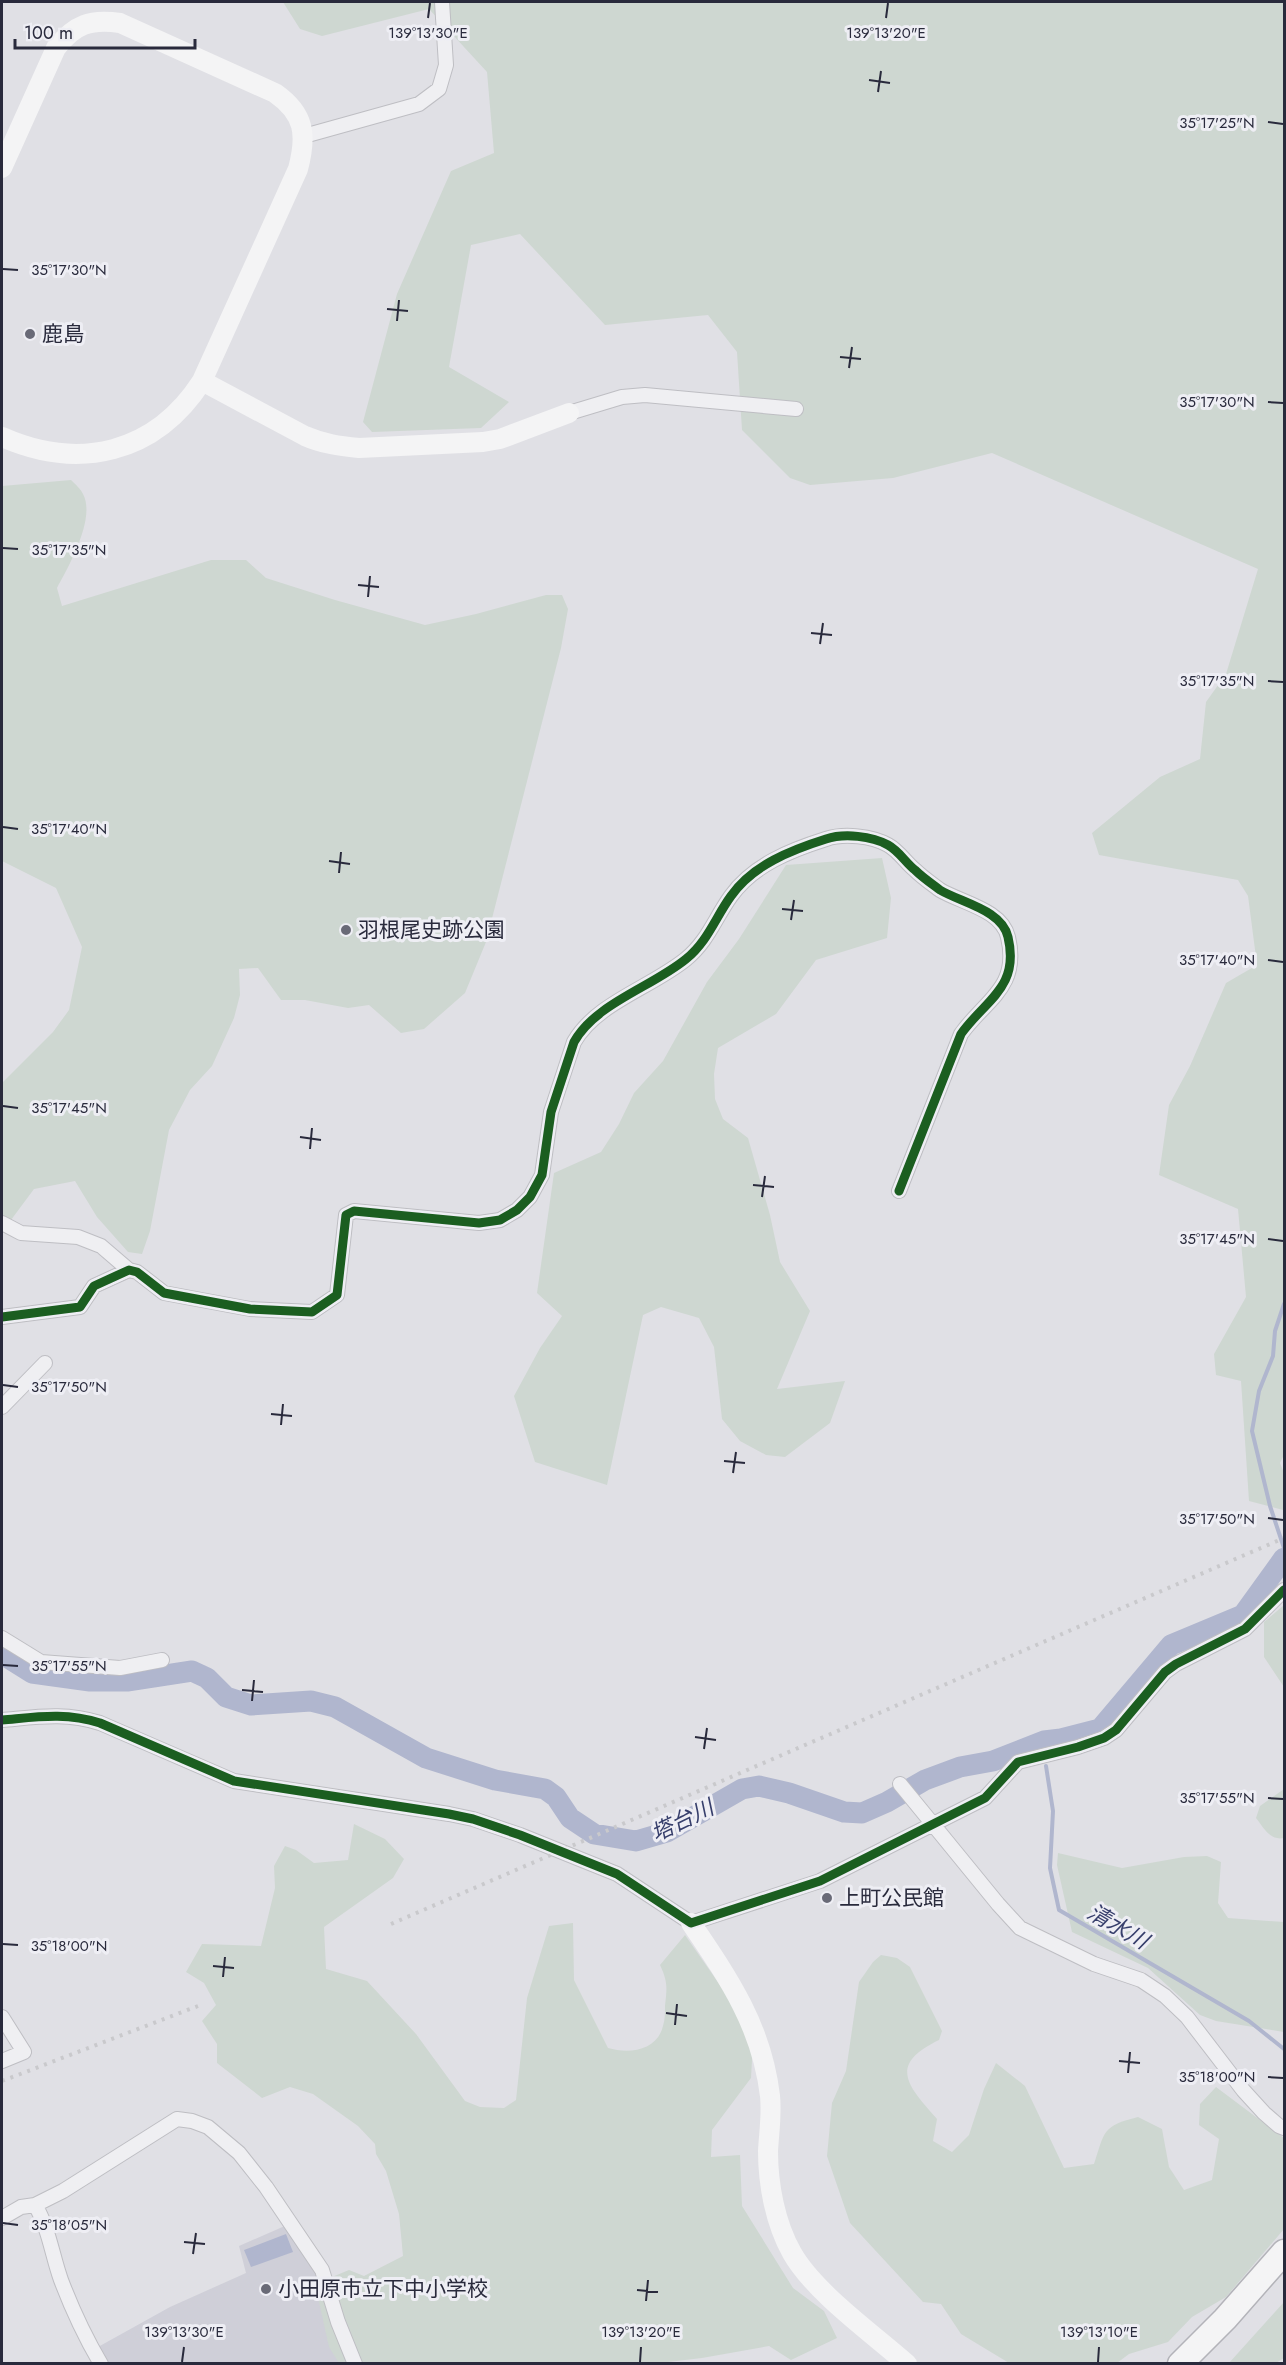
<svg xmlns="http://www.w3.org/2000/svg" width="1286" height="2365" viewBox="0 0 1286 2365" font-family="Jost,'Noto Sans JP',sans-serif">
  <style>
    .built { fill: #cfcfd8 }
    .green { fill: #ced7d1 }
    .water { fill: #b0b6ce }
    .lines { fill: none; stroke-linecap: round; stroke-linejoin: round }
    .stream { stroke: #b0b6ce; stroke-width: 4 }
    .river { stroke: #b0b6ce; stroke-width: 21 }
    .street-casing { stroke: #bebec3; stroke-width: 16 }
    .highway-casing { stroke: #b3b3b9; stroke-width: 27 }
    .street { stroke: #efeff2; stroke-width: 14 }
    .secondary { stroke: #f4f4f5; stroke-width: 20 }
    .highway { stroke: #f4f4f5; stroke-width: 24 }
    .rail { stroke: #c9c9cc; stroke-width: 4; stroke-dasharray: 3 6; stroke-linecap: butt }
    .cycleway-casing { stroke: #eeeef4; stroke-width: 13 }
    .cycleway { stroke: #1b5e20; stroke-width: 9 }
    .ticks { fill: none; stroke: #292a3c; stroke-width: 2 }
    .poi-dot { fill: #696a77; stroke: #eeeef4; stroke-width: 2 }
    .labels { text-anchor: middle; stroke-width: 6; stroke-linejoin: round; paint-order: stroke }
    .poi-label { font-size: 21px; fill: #292a3c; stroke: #eeeef4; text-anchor: start }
    .water-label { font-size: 22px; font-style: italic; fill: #373f6c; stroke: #eeeef4 }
    .ticks-label { font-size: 15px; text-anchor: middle; fill: #292a3c; stroke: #eeeef4; stroke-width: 6; stroke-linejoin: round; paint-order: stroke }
  </style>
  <rect width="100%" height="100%" fill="#e0e0e5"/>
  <!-- built -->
  <path class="built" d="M 287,2225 L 314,2264 L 350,2363 L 108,2363 L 98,2347 L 170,2307 L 246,2273 L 239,2246 Z"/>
  <!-- green -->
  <path class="green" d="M 283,2 L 1284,2 L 1284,1455 L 1280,1463 L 1284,1473 L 1284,1509 L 1283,1510 L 1249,1501 L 1241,1381 L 1216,1375 L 1214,1354 L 1246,1297 L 1238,1209 L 1159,1175 L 1169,1105 L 1190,1066 L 1226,983 L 1257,965 L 1248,896 L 1238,880 L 1099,855 L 1092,833 L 1160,777 L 1200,759 L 1206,702 L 1226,674 L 1258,569 L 992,453 L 893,478 L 810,485 L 790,478 L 742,430 L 737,352 L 708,315 L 605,325 L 520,234 L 471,245 L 449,367 L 509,402 L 481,428 L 372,432 L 363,422 L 397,294 L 451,171 L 494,153 L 487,72 L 429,9 L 322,36 L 300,29 Z
    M 71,480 C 75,484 81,489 83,494 C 96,518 69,566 57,588 L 62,606 L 211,560 L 246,560 L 266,578 L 335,600 L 425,625 L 476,614 L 546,595 L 562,595 L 568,609 L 561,648 L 486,942 L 465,993 L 424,1029 L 401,1033 L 369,1005 L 348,1008 L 305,1000 L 281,1000 L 258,968 L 239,969 L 240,995 L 234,1018 L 212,1066 L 190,1090 L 169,1130 L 150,1231 L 142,1254 L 128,1252 L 97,1217 L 75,1181 L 34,1189 L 8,1224 L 2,1223 L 2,1083 L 53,1032 L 69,1010 L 82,947 L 56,888 L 2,861 L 2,486 Z
    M 882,858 L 891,898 L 887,938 L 816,960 L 776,1014 L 718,1048 L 714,1074 L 715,1099 L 723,1119 L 748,1138 L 770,1215 L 780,1262 L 810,1311 L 777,1389 L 845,1381 L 830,1423 L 785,1457 L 766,1455 L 740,1441 L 722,1419 L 714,1347 L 699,1318 L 661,1307 L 643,1315 L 607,1485 L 535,1462 L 514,1396 L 540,1348 L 562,1316 L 537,1293 L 554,1173 L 601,1152 L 619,1124 L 634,1093 L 663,1061 L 707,982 L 739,939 L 786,865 Z
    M 1284,1605 L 1284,1687 L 1264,1657 L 1264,1622 Z
    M 1284,1789 L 1284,1838 C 1270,1841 1264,1828 1256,1818 L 1260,1806 Z
    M 354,1824 L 385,1839 L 404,1859 L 393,1878 L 324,1927 L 326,1969 L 367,1981 L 416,2034 L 465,2101 L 480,2107 L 504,2108 L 516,2100 L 527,1998 L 549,1926 L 573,1923 L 574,1980 L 608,2048 C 629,2054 657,2051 663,2026 C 665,2020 665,2013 665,2006 C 667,1988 668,1982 660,1965 L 685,1935 L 734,2005 L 753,2042 L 751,2078 L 712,2130 L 711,2157 L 740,2155 L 742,2206 L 793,2288 L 824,2311 L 837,2338 L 791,2360 L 769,2346 L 702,2358 L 651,2364 L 339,2363 L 329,2347 L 315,2284 L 349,2270 L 364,2276 L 403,2256 L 399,2214 L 386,2171 L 376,2154 L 375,2144 L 358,2126 L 313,2094 L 290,2087 L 262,2098 L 217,2063 L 217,2044 L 202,2021 L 216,2005 L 204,1983 L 186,1972 L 202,1944 L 261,1946 L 275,1888 L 274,1866 L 285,1846 L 296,1850 L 314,1863 L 348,1860 Z
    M 1058,1853 L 1122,1868 L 1184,1857 L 1207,1856 L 1221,1862 L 1218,1903 L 1228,1918 L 1284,1922 L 1284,2032 L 1216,2021 L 1200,2015 L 1148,1968 L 1072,1932 L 1057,1865 Z
    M 881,1955 L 897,1958 L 910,1967 L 942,2031 L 939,2040 C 887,2065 908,2086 937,2119 L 933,2141 L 952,2152 L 969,2135 L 984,2089 L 996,2063 L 1025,2086 L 1064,2168 L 1094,2164 C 1105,2131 1102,2126 1138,2117 L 1162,2129 L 1169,2167 L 1184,2190 L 1212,2180 L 1219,2139 L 1199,2125 L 1200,2104 L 1216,2087 L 1284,2138 L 1284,2229 L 1226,2297 L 1192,2317 L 1168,2342 L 1129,2354 L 1117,2363 L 1009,2363 L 961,2334 L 941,2304 L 923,2302 L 850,2223 L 827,2156 L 832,2103 L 846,2071 L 859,1982 L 873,1962 Z
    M 1284,2302 L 1284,2358 L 1276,2363 L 1229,2363 Z"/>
  <!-- water -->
  <path class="water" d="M 286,2234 L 293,2252 L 251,2267 L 244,2250 Z"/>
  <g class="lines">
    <!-- stream -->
    <path class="stream" d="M 1284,1304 L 1275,1331 L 1273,1356 L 1259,1391 L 1252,1431 L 1270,1506 L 1284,1548
      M 1044,1741 L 1044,1749
      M 1046,1766 L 1053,1811 L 1050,1868 L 1059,1910 L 1249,2021 L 1284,2049"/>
    <!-- river -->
    <path class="river" d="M 2,1654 L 32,1673 L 90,1681 L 127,1681 L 192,1671 L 207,1678 L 226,1697 L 251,1705 L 311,1701 L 335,1707 L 426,1758 L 495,1780 L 545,1789 L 556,1797 L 570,1818 L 594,1834 L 636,1841 L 667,1832 L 742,1789 L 759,1786 L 789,1793 L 844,1812 L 862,1813 L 887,1802 L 925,1780 L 960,1767 L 993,1761 L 1044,1741 L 1061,1739 L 1100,1729 L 1171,1645 L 1243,1615 L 1284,1558"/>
    <!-- street casing -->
    <g class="street-casing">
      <path id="street" d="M 304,136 L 419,104 L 439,89 L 446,65 L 442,2
        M 569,413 L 622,397 L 645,395 L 796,409
        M 2,1223 L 21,1233 L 78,1237 L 101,1246 L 129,1270
        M 2,1317 L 80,1307 L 94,1286 L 129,1270 L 137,1272 L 164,1293 L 250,1309 L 312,1312 L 337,1295 L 346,1215 L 354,1211 L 479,1223 L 500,1220 L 517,1210 L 530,1197 L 542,1175 L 551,1112 L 574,1042 C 596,1003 652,987 686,959 C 708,941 715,918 731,896 C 753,865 791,850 826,839 C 844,833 872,836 888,845 C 899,851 906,863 915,870 C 922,877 932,884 940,890 C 962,903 1002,910 1008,937 C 1020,988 985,1000 961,1034 L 899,1191
        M 2,1407 L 45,1363
        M 2,1638 L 41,1662 L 120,1668 L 162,1660
        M 2,1720 C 37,1717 65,1712 100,1723 L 234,1781 L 449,1814 L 473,1819 L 520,1835 L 617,1874 L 691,1923 L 820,1881 L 985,1798 L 1018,1762 L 1078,1747 L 1104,1738 L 1116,1730 L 1165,1672 L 1176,1664 L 1245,1629 L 1284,1590
        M 900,1784 L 998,1904 L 1020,1928 L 1094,1964 L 1141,1980 L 1165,1996 L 1187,2017 L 1243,2090 L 1264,2113 L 1279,2126 L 1284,2128
        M 2,2017 L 24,2052 L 2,2061
        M 35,2205 C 49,2228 52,2255 61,2280 C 72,2309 85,2337 101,2364
        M 2,2218 L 21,2207 L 35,2205 L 63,2191 L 177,2119 L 192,2121 L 208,2127 L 239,2153 L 266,2187 L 322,2270 L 338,2322 L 355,2364"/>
    </g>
    <!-- highway casing -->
    <g class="highway-casing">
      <path id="highway" d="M 1180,2364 L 1225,2319 L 1284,2252"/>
    </g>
    <!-- street -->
    <use href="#street" class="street"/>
    <!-- secondary -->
    <path class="secondary" d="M 2,168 L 56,48 C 75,24 90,19 120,23 L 275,93 C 305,114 307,135 298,169 L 202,381 C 155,454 79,471 2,437
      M 202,381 L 305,436 C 323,444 340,446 359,448 L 483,442 L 500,439 L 569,413
      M 691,1923 C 729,1979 762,2027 770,2096 C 772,2114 769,2133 768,2151 C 768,2184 775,2223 792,2253 C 814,2292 872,2333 907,2364"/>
    <!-- highway -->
    <use href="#highway" class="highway"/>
    <!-- rail -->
    <path class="rail" d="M 391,1924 L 1284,1538
      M 2,2081 L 198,2006"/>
    <!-- cycleway casing -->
    <g class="cycleway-casing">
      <path id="cycleway" d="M 2,1317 L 80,1307 L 94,1286 L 129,1270 L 137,1272 L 164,1293 L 250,1309 L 312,1312 L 337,1295 L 346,1215 L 354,1211 L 479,1223 L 500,1220 L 517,1210 L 530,1197 L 542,1175 L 551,1112 L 574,1042 C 596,1003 652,987 686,959 C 708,941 715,918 731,896 C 753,865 791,850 826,839 C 844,833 872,836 888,845 C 899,851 906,863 915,870 C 922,877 932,884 940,890 C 962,903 1002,910 1008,937 C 1020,988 985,1000 961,1034 L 899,1191
        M 2,1720 C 37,1717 65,1712 100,1723 L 234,1781 L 449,1814 L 473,1819 L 520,1835 L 617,1874 L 691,1923 L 820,1881 L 985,1798 L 1018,1762 L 1078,1747 L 1104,1738 L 1116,1730 L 1165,1672 L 1176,1664 L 1245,1629 L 1284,1590"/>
    </g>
    <!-- cycleway -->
    <use href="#cycleway" class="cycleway"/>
  </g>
  <!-- ticks -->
  <path class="ticks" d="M 428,18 L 430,3M 886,18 L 888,3M 869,80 L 890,83M 878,92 L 881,71M 1268,122 L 1283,124M 3,269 L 18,270M 387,309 L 408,311M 397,321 L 399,300M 840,357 L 861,359M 849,368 L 852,347M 1268,402 L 1283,403M 3,548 L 18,549M 358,585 L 379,587M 368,597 L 370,576M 811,633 L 832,635M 820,644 L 823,623M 1268,681 L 1283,682M 3,827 L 18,829M 329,861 L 350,864M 339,873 L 341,852M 782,909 L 803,911M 791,920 L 794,900M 1268,960 L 1283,962M 3,1106 L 18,1108M 300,1137 L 321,1140M 310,1149 L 312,1128M 753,1185 L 774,1187M 762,1197 L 765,1176M 1268,1239 L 1283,1241M 3,1385 L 18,1387M 271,1414 L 292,1416M 281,1425 L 283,1404M 724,1461 L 745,1463M 733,1473 L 736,1452M 1268,1518 L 1283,1520M 3,1665 L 18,1666M 242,1690 L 263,1692M 252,1701 L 254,1680M 695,1737 L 716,1740M 704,1749 L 707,1728M 1268,1798 L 1283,1799M 3,1944 L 18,1945M 213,1966 L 234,1968M 223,1977 L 225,1957M 666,2013 L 687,2016M 675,2025 L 677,2004M 1119,2061 L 1140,2063M 1128,2073 L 1130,2052M 1268,2077 L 1283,2078M 3,2223 L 18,2225M 184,2242 L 205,2244M 193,2254 L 196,2233M 637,2290 L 658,2292M 646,2301 L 648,2280M 182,2362 L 184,2347M 640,2362 L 641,2347M 1098,2362 L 1099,2347"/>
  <!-- markers -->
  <g class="poi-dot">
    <circle cx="30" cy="334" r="6"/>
    <circle cx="346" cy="930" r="6"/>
    <circle cx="827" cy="1898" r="6"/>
    <circle cx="266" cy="2289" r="6"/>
  </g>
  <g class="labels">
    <!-- poi labels -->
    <g class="poi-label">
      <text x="42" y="341">鹿島</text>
      <text x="358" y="937">羽根尾史跡公園</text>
      <text x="839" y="1905">上町公民館</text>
      <text x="278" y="2296">小田原市立下中小学校</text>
    </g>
    <!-- water labels -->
    <g class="water-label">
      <text transform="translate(682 1820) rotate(-26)" y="8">塔台川</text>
      <text transform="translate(1118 1926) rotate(30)" y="8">清水川</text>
    </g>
  </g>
  <g class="ticks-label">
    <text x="428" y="38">139°13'30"E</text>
    <text x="886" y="38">139°13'20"E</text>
    <text x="1217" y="128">35°17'25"N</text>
    <text x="69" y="275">35°17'30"N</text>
    <text x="1217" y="407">35°17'30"N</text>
    <text x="69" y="555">35°17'35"N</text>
    <text x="1217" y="686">35°17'35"N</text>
    <text x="69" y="834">35°17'40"N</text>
    <text x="1217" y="965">35°17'40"N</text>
    <text x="69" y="1113">35°17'45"N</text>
    <text x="1217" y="1244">35°17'45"N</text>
    <text x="69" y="1392">35°17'50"N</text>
    <text x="1217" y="1524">35°17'50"N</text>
    <text x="69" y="1671">35°17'55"N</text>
    <text x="1217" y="1803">35°17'55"N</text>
    <text x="69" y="1951">35°18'00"N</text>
    <text x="1217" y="2082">35°18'00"N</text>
    <text x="69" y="2230">35°18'05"N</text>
    <text x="184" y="2337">139°13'30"E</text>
    <text x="641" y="2337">139°13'20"E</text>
    <text x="1099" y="2337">139°13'10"E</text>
  </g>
  <!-- border -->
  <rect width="1286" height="2365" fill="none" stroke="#292a3c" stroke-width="6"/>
  <!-- scale -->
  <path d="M15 39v9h180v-9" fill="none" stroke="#292a3c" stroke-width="3"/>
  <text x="24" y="39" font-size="18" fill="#292a3c" stroke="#eeeef4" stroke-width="4.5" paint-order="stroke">100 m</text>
</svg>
